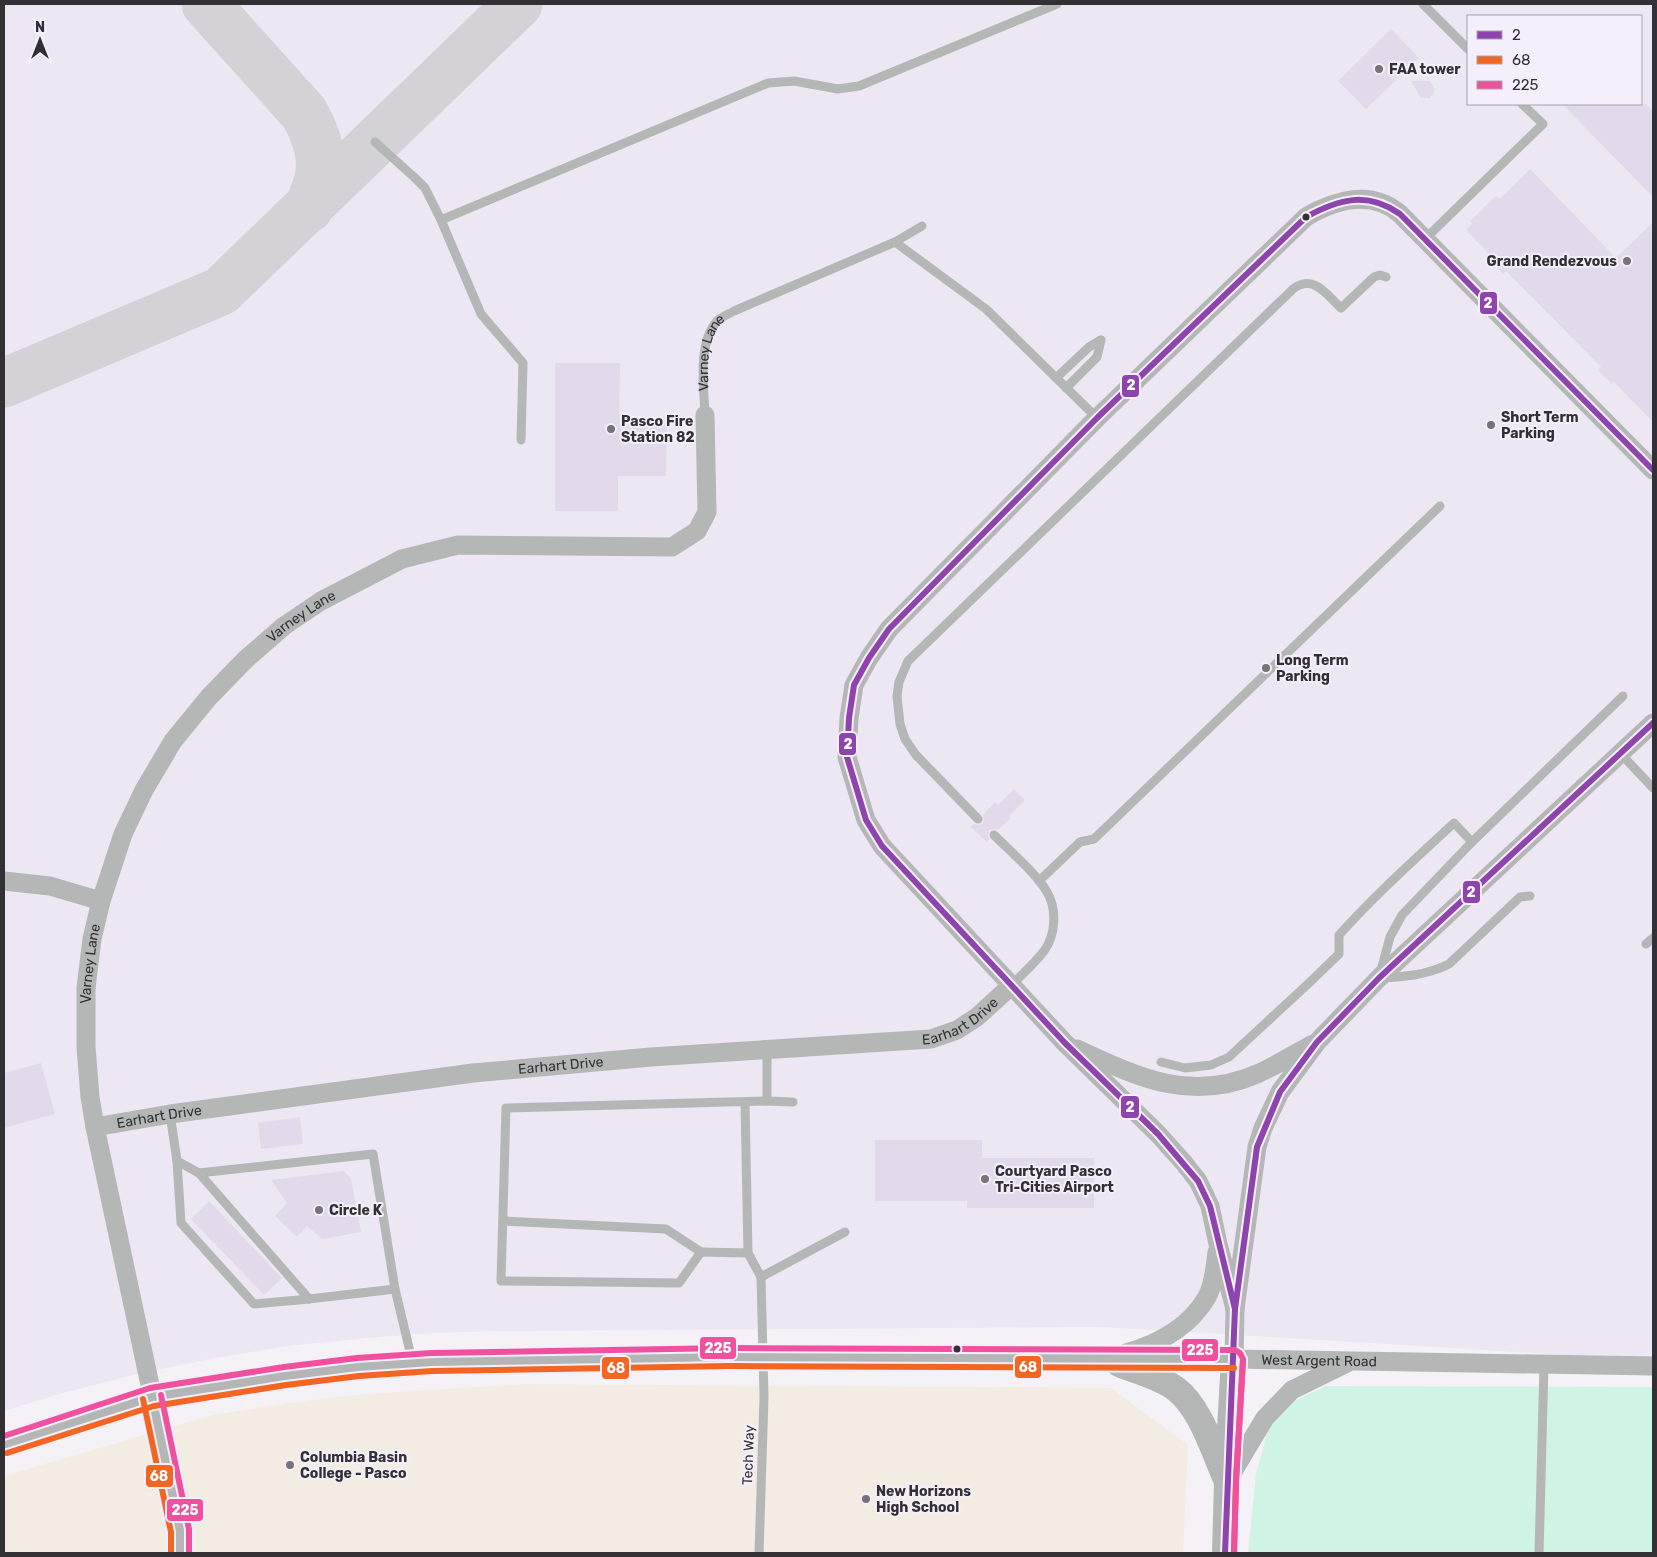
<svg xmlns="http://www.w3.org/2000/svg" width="1657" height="1557" viewBox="0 0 1657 1557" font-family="Rubik,sans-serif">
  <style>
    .built { fill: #ece7f3; fill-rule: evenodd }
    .education { fill: #f2ece3 }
    .green { fill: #cff3e4 }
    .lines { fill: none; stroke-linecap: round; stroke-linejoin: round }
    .taxiway { stroke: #d4d2d6; stroke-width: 49 }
    .building { fill: #e2daea }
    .lane { stroke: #b5b6b6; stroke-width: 9 }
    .street { stroke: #b5b6b6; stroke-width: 19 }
    .secondary { stroke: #b4b6b6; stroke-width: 26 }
    .bus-1-casing { stroke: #f4effa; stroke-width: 10 }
    .bus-2-casing { stroke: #f4effa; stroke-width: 10 }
    .bus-3-casing { stroke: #f4effa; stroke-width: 10 }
    .bus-1 { stroke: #8e44ad; stroke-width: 6 }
    .bus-2 { stroke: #f26522; stroke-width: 6 }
    .bus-3 { stroke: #ef519e; stroke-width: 6 }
    .poi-dot { fill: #767478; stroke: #f4effa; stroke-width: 2 }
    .bus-dot { fill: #323034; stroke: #f4effa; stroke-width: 2 }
    .labels { text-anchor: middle; stroke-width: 4; stroke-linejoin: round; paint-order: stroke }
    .poi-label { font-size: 14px; font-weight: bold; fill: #323034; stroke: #f4effa; text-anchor: start }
    .street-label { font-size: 14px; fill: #323034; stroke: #f4effa }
    .line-badge { stroke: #f4effa; stroke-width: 2 }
    .badge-label { font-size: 14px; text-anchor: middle; font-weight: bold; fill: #fff }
  </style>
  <rect width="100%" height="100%" fill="#f4f2f7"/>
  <!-- built -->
  <path class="built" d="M 4,4 L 1653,4 L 1653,1360 L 1103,1327 L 498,1331 L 433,1333 L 366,1338 L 288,1346 L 210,1359 L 133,1375 L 59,1394 L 4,1411 ZM 1468,16 L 1641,16 L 1641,104 L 1468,104 Z"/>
  <!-- education -->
  <path class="education" d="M 524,1384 L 1111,1388 L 1188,1445 L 1183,1553 L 4,1553 L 4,1476 L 212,1415 L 289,1403 L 365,1394 Z"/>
  <!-- green -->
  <path class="green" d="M 1326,1386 L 1653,1387 L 1653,1553 L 1248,1553 L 1256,1474 L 1268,1430 L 1290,1403 Z"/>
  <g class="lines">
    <!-- taxiway -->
    <path class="taxiway" d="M 206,4 L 304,113 C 315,132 324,155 319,178 C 317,188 312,198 309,208
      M 4,383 L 221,291 L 518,4"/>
  </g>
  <!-- building -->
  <path class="building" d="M 1391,29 L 1419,58 L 1366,109 L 1338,81 Z
    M 1411,81 L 1430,81 L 1435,90 L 1430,98 L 1421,98 Z
    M 1562,104 L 1646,104 L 1653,111 L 1653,197 Z
    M 1530,169 L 1616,258 L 1653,222 L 1653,422 L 1613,381 L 1612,384 L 1598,370 L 1601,367 L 1506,271 L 1503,274 L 1492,263 L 1495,260 L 1466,230 L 1472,224 L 1470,221 L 1496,196 L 1500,199 Z
    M 555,363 L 620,363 L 619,418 L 667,417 L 666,476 L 618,476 L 618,511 L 555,511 Z
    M 1014,789 L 1025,800 L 1009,816 L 1011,818 L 998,830 L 993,829 L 989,831 L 988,836 L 989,839 L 987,842 L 971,827 L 974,824 L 979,825 L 982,824 L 984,820 L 983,815 L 995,802 L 998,805 Z
    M 41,1063 L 55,1114 L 4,1128 L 4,1073 Z
    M 300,1117 L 303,1144 L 261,1149 L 258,1123 Z
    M 875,1140 L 982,1140 L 982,1158 L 1094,1158 L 1094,1208 L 967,1208 L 967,1201 L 875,1201 Z
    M 344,1171 L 351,1179 L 361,1232 L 322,1239 L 307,1226 L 297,1237 L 275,1216 L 287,1203 L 271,1180 Z
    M 209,1201 L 282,1278 L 264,1295 L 191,1219 Z"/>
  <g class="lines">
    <!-- lane -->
    <g class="lane">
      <path d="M 1423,4 L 1468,49"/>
      <path d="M 375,142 L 414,177 L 425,188 L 441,220"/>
      <path d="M 1426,238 L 1543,124 L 1522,104"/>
      <path d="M 895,242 L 986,309 L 1097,418"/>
      <path d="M 1056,378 L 1089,347 L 1101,340"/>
      <path d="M 1066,388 L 1097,357 L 1101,340"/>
      <path id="s1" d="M 705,415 C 704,387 697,344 717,321 C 721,317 729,314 734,311 L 895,242 L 922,226"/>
      <path d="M 521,440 L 523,363 L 481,314 L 441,220 L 768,83 L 794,81 L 838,89 L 859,86 L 1057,4"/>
      <path d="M 1621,754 L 1653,788"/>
      <path d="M 978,819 L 916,755 L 905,739 L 900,724 L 897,696 L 899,682 L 908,661 L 1293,289 C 1313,273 1327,295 1341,308 L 1374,277 L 1380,275 L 1386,277"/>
      <path d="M 994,835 C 1010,851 1036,873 1047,892 C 1057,909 1056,935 1044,951 C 1035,963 1022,974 1012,985"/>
      <path d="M 1472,842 L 1402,915 L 1390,937 L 1379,978 C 1404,977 1427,975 1449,964 L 1520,897 L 1530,896"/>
      <path d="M 1039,881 L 1080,842 L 1094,839 L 1440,506"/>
      <path d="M 1646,944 L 1653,938"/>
      <path d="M 767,1050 L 767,1101 L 793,1102"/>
      <path d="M 1161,1062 L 1185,1068 L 1211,1065 L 1229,1057 L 1309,983 L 1339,954 L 1339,935 C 1375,895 1414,860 1454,823 L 1472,842 L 1623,696"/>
      <path d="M 745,1102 L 748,1253 L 701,1252 L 679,1283 L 501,1281 L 506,1108 L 767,1101"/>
      <path d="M 170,1114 L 177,1161 L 199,1173 L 309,1299 L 395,1289 L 412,1360"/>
      <path d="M 177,1161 L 181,1223 L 254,1304 L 309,1299"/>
      <path d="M 199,1173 L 373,1154 L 395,1289"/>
      <path d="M 503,1221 L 666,1229 L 701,1252"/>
      <path d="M 748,1253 L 761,1277 L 764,1397 L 759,1553"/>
      <path d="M 761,1277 L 845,1232"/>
      <path d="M 1539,1553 L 1544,1365"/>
    </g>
    <!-- street -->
    <g class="street">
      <path id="s2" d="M 1653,723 L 1379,978 L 1317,1042 L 1280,1092 L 1263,1128 L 1257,1147 L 1235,1309 L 1234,1359 L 1653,1366"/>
      <path d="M 4,881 L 50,886 L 101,901"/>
      <path d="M 1077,1049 C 1138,1077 1190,1103 1257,1074 C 1275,1066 1293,1055 1311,1045"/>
      <path id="s3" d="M 95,1127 L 170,1114 L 473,1073 L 651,1057 L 931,1039 L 957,1030 L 977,1017 L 1012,985"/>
      <path d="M 1235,1309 L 1218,1244 L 1210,1206 L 1198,1181 L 1184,1163 L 1158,1134 L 1065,1043 L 882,846 L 866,820 L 847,757 L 849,718 L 854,685 L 869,658 L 889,629 L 1097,418 L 1306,217 C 1335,200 1371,189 1400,214 L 1653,470"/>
      <path d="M 1126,1353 C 1158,1344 1189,1328 1207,1297 C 1214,1284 1215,1267 1217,1252"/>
      <path d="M 1229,1478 L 1265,1418 L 1292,1390 L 1347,1363"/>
      <path id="s4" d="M 180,1553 L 180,1531 L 175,1502 L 95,1127 L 90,1097 L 86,1047 L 86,988 L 92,939 L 101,901 L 123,834 L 144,790 L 173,741 L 209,697 L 246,659 L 284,626 L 321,601 L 402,559 L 458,545 L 672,547 L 697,531 L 707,512 L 705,415"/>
    </g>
    <!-- secondary -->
    <path class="secondary" d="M 1119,1364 C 1138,1372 1160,1377 1176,1389 C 1200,1407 1213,1450 1225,1477
      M 4,1445 L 152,1397 L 285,1376 L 358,1367 L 432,1362 L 730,1357 L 1234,1359 L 1227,1481 L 1225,1553"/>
    <!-- bus-1 casing -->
    <g class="bus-1-casing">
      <path id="bus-1" d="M 1235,1309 L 1210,1206 L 1198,1181 L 1158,1134 L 1065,1043 L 882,846 L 866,820 L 847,757 L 849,718 L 854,685 L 869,658 L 889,629 L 1097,418 L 1306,217 C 1339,199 1367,191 1400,214 L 1653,470
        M 1225,1553 L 1235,1309 L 1257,1147 L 1280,1092 L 1317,1042 L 1379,978 L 1653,723"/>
    </g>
    <!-- bus-2 casing -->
    <g class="bus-2-casing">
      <path id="bus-2" d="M 143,1399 L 171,1532 L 171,1553
        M 7,1453 L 154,1406 L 286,1385 L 359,1376 L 432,1371 L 730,1366 L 1234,1368
        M 1234,1553 L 1236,1481 L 1243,1360"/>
    </g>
    <!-- bus-3 casing -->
    <g class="bus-3-casing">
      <path id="bus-3" d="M 161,1395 L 189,1529 L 189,1553
        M 4,1436 L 150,1388 L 284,1367 L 357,1358 L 432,1353 L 730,1348 L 1235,1350 L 1240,1353 L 1243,1359 L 1236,1481 L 1234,1553"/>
    </g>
    <!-- bus-1 -->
    <use href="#bus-1" class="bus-1"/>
    <!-- bus-2 -->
    <use href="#bus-2" class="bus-2"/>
    <!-- bus-3 -->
    <use href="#bus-3" class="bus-3"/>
  </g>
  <!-- markers -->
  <g class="poi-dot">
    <circle cx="1379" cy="69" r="5"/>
    <circle cx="1627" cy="261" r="5"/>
    <circle cx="1491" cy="425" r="5"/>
    <circle cx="611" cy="429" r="5"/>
    <circle cx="1266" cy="668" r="5"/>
    <circle cx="985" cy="1179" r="5"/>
    <circle cx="319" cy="1210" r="5"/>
    <circle cx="290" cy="1465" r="5"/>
    <circle cx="866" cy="1499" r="5"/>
  </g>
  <g class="bus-dot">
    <circle cx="1306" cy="217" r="4.5"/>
    <circle cx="957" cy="1349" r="4.5"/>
  </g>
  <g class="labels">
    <!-- poi labels -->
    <g class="poi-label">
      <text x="1389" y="74">FAA tower</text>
      <text x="1617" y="266" text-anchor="end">Grand Rendezvous</text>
      <text x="1501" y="422">Short Term<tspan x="1501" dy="16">Parking</tspan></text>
      <text x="621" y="426">Pasco Fire<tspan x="621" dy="16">Station 82</tspan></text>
      <text x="1276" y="665">Long Term<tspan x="1276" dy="16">Parking</tspan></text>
      <text x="995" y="1176">Courtyard Pasco<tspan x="995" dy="16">Tri-Cities Airport</tspan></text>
      <text x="329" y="1215">Circle K</text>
      <text x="300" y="1462">Columbia Basin<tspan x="300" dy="16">College - Pasco</tspan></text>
      <text x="876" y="1496">New Horizons<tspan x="876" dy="16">High School</tspan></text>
    </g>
    <!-- street labels -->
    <g class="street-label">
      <text dy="5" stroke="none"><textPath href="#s1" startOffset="64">Varney Lane</textPath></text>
      <text dy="5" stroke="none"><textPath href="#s4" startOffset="1019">Varney Lane</textPath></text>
      <text dy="5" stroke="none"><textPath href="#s4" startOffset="599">Varney Lane</textPath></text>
      <text dy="5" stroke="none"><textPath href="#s3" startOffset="875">Earhart Drive</textPath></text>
      <text dy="5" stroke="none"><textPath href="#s3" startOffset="470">Earhart Drive</textPath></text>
      <text dy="5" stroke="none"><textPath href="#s3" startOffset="65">Earhart Drive</textPath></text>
      <text dy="5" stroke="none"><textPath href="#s2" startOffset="884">West Argent Road</textPath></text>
      <text transform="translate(748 1455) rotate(-88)" y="5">Tech Way</text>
    </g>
  </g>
  <g class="line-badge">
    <rect x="1479" y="291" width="19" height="24" rx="5" fill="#8e44ad"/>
    <rect x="1121" y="374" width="19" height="24" rx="5" fill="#8e44ad"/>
    <rect x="838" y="732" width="19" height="24" rx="5" fill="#8e44ad"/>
    <rect x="1462" y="880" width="19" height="24" rx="5" fill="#8e44ad"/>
    <rect x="1120" y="1095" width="20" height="24" rx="5" fill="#8e44ad"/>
    <rect x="699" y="1336" width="38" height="24" rx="5" fill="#ef519e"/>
    <rect x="1181" y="1338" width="38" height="24" rx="5" fill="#ef519e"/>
    <rect x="1014" y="1355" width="28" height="24" rx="5" fill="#f26522"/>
    <rect x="601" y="1356" width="29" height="24" rx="5" fill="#f26522"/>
    <rect x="145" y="1464" width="29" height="24" rx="5" fill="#f26522"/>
    <rect x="166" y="1498" width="38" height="24" rx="5" fill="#ef519e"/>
  </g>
  <g class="badge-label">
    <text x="1488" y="308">2</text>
    <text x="1131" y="390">2</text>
    <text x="848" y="749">2</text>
    <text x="1471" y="897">2</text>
    <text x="1130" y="1112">2</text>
    <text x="718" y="1353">225</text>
    <text x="1200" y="1355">225</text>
    <text x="1028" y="1372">68</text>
    <text x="616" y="1373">68</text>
    <text x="159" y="1481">68</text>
    <text x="185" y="1515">225</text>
  </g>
  <!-- border -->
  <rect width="1657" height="1557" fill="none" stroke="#323034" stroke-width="10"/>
  <!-- legend -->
  <rect x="1467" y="15" width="175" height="90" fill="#f4effa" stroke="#a6a3ab"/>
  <rect x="1477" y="31" width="25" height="8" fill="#8e44ad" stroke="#a6a3ab"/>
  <text x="1512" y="40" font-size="15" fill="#323034">2</text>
  <rect x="1477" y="56" width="25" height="8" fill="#f26522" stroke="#a6a3ab"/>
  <text x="1512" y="65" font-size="15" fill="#323034">68</text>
  <rect x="1477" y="81" width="25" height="8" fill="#ef519e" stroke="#a6a3ab"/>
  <text x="1512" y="90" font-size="15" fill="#323034">225</text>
  <!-- north arrow -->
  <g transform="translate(40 40)" stroke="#f4effa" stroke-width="4" paint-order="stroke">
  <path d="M0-4L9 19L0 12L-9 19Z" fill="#323034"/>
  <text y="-8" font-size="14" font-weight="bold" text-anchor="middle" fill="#323034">N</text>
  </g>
</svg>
